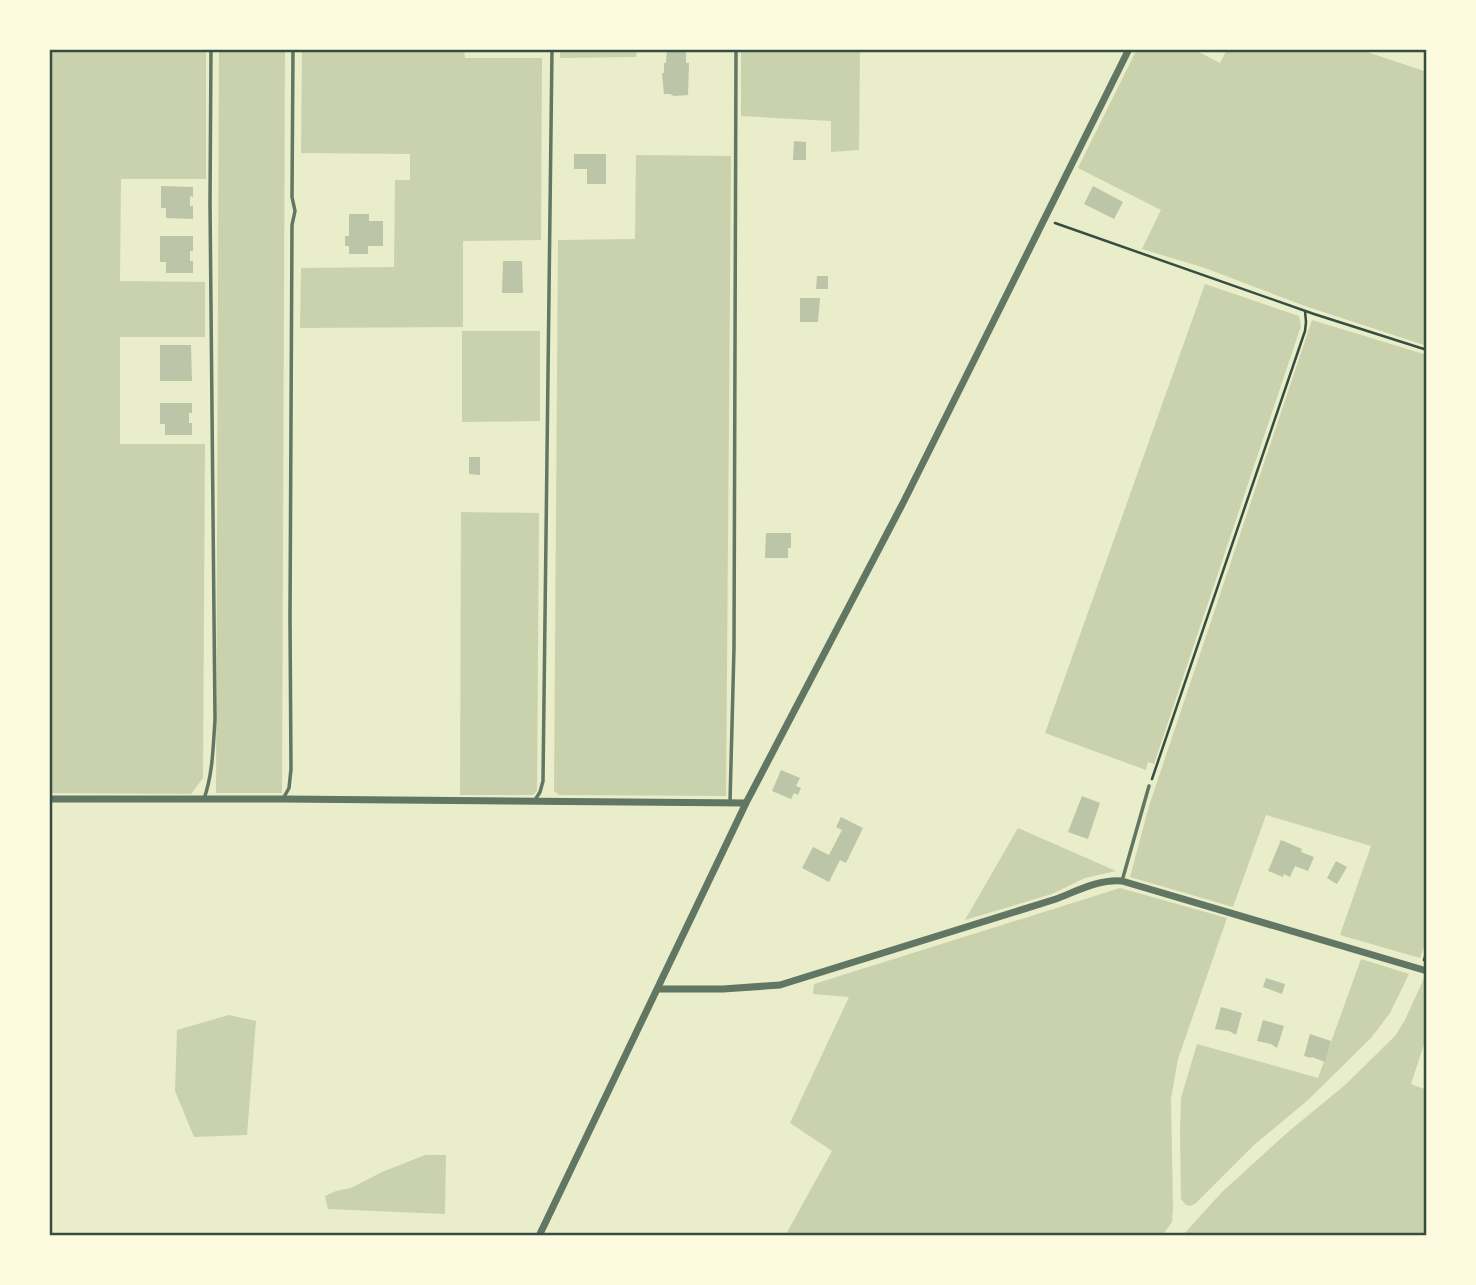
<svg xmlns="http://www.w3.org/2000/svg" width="1476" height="1285" viewBox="0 0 1476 1285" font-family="'Titillium Web',sans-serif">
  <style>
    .green { fill: #cad2ad }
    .building { fill: #bcc5a7 }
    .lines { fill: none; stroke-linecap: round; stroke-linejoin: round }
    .path { stroke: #344e41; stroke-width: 2.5 }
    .service { stroke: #617663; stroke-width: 3.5 }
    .minor { stroke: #617663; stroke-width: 7 }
    .neatline { fill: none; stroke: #344e41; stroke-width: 2.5 }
  </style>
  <rect width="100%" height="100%" fill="#e9edc9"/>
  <!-- green -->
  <path class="green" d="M 49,49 L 206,49 L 206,179 L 121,179 L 120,281 L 205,282 L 205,337 L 120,337 L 120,444 L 205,444 L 203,778 L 191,794 L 49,793 Z
    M 219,49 L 285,50 L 282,793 L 216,793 Z
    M 302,49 L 464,49 L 465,58 L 542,58 L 541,240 L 463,241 L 463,327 L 300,328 L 301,268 L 394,267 L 395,180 L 410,180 L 410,154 L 301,153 Z
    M 560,49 L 637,49 L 636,57 L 560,58 Z
    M 741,49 L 860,49 L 859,150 L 831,152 L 831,121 L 741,116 Z
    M 1137,49 L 1193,49 L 1220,63 L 1227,49 L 1358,49 L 1427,72 L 1427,346 L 1305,306 L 1205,268 L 1142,249 L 1161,210 L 1078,168 Z
    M 636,155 L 731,156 L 726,796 L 559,795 L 554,791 L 558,240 L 635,239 Z
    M 1205,284 L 1299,316 L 1301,326 L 1154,764 L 1148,762 L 1146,770 L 1045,733 Z
    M 1312,320 L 1427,355 L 1427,938 L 1420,958 L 1340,935 L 1371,846 L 1266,815 L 1233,907 L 1130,877 L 1149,806 Z
    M 462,331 L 540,331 L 540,421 L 462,422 Z
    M 461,512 L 539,513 L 537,791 L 533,795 L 460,795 Z
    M 1018,828 L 1116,871 L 1085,878 L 1052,894 L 965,920 Z
    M 1120,888 L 1227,918 L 1178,1059 L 1171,1099 L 1173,1208 L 1172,1222 L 1162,1236 L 785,1236 L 832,1151 L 790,1123 L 849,997 L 813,994 L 814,984 Z
    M 1361,959 L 1409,974 L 1390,1013 L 1371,1038 L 1308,1100 L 1254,1145 L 1195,1204 L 1190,1206 L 1186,1205 L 1181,1199 L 1180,1132 L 1181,1098 L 1197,1044 L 1318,1078 Z
    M 1424,978 L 1427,978 L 1427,1035 L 1411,1084 L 1427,1090 L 1427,1236 L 1182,1236 L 1222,1192 L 1288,1132 L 1345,1085 L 1395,1036 L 1405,1020 Z
    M 229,1015 L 256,1021 L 247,1135 L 194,1137 L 175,1091 L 177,1030 Z
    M 425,1155 L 446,1155 L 445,1214 L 328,1209 L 325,1196 L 336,1191 L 351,1188 L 382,1172 Z"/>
  <!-- building -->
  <path class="building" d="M 667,49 L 686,50 L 686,63 L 689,63 L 688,95 L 674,96 L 670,94 L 664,94 L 662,73 L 664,73 L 664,63 L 666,63 Z
    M 794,141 L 806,142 L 806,160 L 793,160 Z
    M 574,154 L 606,154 L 606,184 L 587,184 L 587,169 L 574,169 Z
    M 161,186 L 193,187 L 193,197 L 190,196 L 190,206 L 193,206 L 193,219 L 166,218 L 166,208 L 161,208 Z
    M 1093,186 L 1123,202 L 1114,219 L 1084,204 Z
    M 349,214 L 369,214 L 369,221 L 383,221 L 383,246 L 368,246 L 368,254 L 349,254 L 349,246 L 345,246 L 345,236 L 349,236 Z
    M 160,236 L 193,236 L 193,251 L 190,251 L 190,261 L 193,261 L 193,273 L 166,273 L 166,262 L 160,262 Z
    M 503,261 L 522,261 L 523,293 L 502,293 Z
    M 817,276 L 828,276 L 828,289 L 816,289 Z
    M 800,298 L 820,298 L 818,322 L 800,322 Z
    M 160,345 L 191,345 L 192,381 L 160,381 Z
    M 160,403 L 192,403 L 192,413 L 189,413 L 189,423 L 192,423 L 192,435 L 165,435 L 165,424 L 160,424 Z
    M 469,457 L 480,457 L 480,475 L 469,474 Z
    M 766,533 L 791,533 L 791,548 L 788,548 L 788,558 L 765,558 Z
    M 781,770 L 800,778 L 796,786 L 801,788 L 798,795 L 794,793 L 791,799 L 772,791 Z
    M 1082,796 L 1100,803 L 1088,839 L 1068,832 Z
    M 841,817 L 863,828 L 846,863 L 840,860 L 829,882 L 802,868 L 813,847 L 829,855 L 842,830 L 836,827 Z
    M 1281,840 L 1302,849 L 1301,852 L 1314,857 L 1308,871 L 1295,866 L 1290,877 L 1284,874 L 1283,877 L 1268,871 Z
    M 1336,861 L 1347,867 L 1337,884 L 1327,878 Z
    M 1266,978 L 1285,984 L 1282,994 L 1263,987 Z
    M 1221,1007 L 1242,1013 L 1236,1035 L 1229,1031 L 1215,1029 Z
    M 1263,1020 L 1284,1026 L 1277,1048 L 1271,1044 L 1257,1041 Z
    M 1310,1034 L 1331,1041 L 1325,1062 L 1312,1057 L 1311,1058 L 1304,1056 Z"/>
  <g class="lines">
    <!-- path -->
    <path class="path" d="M 1055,223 L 1314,314 L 1427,350
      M 1152,779 L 1305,331 L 1306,322 L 1305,311
      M 1424,960 L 1427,951"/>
    <!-- service -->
    <path class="service" d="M 284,797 L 289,788 L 291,769 L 290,618 L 292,225 L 295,211 L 292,197 L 293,49
      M 204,799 C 213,773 213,747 215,720 L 210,203 L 211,49
      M 535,800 L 540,792 L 543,781 L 552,49
      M 730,802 L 734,648 L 736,49
      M 1122,881 L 1149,786"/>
    <!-- minor -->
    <path class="minor" d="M 49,799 L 283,799 L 746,803
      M 658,989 L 723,989 L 780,985 L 1056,899 C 1077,891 1099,879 1122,881 L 1427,971
      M 539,1236 L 746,803 L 904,501 L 1129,49"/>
  </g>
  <!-- border -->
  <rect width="1476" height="1285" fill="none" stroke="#fefae0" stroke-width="102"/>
  <rect x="51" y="51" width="1374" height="1183" class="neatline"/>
</svg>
